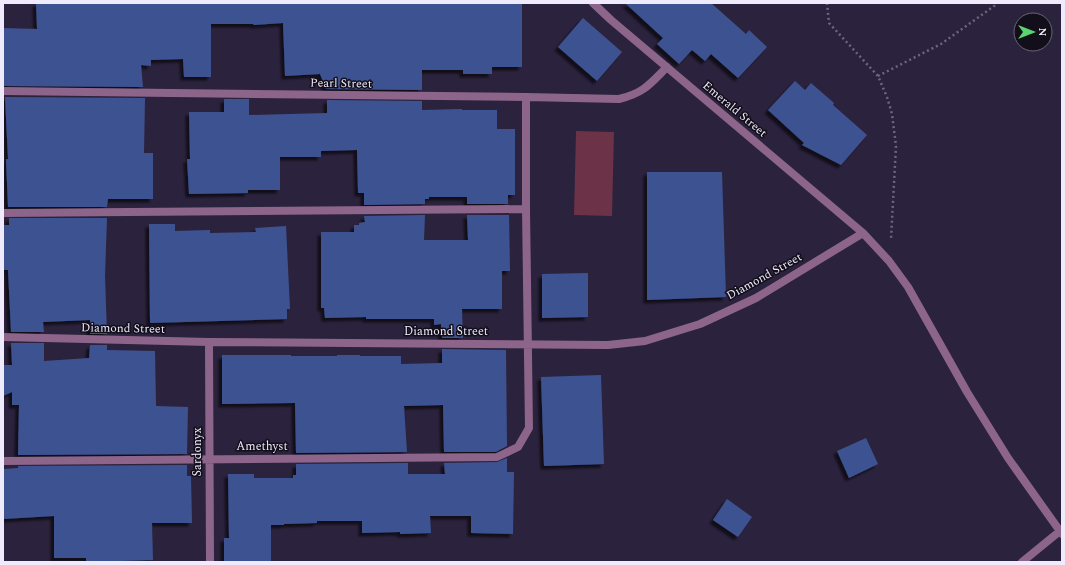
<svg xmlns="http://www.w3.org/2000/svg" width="1065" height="565" viewBox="0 0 1065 565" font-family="Spectral,serif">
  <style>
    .green { fill: #6c3247 }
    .building { fill: #3e5391; filter: url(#shadow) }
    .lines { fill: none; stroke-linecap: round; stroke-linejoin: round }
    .path { stroke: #6e667e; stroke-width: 2.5; stroke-dasharray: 2 3; stroke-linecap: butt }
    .street { stroke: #8d658a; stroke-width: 8 }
    .labels { text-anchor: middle; stroke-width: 3; stroke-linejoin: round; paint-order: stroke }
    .street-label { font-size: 12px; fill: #efeafc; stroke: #120e1a }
  </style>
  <defs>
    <filter id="shadow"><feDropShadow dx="-3.5" dy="3.5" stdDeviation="1" flood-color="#0009"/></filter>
  </defs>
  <rect width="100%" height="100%" fill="#2b223d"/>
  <!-- green -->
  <path class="green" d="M 576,131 L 614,132 L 612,216 L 574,215 Z"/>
  <!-- building -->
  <path class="building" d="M 36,3 L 522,3 L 522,67 L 492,67 L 492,74 L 463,74 L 463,70 L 422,70 L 422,90 L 326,89 L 320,74 L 285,76 L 283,23 L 254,25 L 253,24 L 211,24 L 211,77 L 184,77 L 183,59 L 151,60 L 151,66 L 141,65 L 143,87 L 4,86 L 3,79 L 3,28 L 37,29 Z
    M 625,3 L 711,3 L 746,34 L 749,30 L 767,47 L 738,78 L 711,54 L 705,61 L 692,50 L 679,64 L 657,44 L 663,38 Z
    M 583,18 L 622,52 L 597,81 L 558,47 Z
    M 795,81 L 805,90 L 811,83 L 834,103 L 833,105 L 867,135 L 841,165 L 802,145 L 804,143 L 768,110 Z
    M 5,97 L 145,98 L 144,153 L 153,153 L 153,199 L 108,199 L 107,207 L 8,207 L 6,159 L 8,159 Z
    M 224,99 L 249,99 L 249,115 L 327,113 L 327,100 L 422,101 L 422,110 L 462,109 L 462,110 L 497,110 L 497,129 L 515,129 L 515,195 L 508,195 L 508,204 L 467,204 L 467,197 L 429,197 L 429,199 L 425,199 L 425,204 L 364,205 L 364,193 L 358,193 L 357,150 L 321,151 L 321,157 L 280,157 L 280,190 L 248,190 L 248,193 L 189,194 L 187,159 L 190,159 L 189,112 L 224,112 Z
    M 647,172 L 722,172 L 726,297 L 647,300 Z
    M 425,215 L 424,240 L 468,240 L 467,215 L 509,215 L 510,271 L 502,271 L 502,309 L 462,309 L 463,338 L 442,338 L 441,324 L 434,325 L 434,319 L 366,319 L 366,317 L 325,318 L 324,308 L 321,308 L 321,232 L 354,232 L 354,225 L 359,225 L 359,223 L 365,222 L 364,216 Z
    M 9,218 L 107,218 L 105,276 L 107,334 L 90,334 L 90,320 L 43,322 L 44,332 L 11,332 L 8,270 L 3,270 L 3,225 L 9,225 Z
    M 149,224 L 175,224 L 175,231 L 210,230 L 210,233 L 256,232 L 255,228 L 286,226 L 290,309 L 287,309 L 287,319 L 150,323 Z
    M 588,273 L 588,317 L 542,318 L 542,274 Z
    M 11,343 L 44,343 L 44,361 L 89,358 L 90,345 L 107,345 L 107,350 L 155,351 L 156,406 L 188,407 L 187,454 L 18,455 L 19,405 L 12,405 L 12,392 L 3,396 L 3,365 L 12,365 Z
    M 442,349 L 506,350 L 507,446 L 496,452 L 444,452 L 443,405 L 404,406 L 407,452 L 296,453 L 295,403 L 222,404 L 222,355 L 291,355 L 291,356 L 337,356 L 337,355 L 360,355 L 360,356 L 401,356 L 401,364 L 442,363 Z
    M 601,375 L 604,464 L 544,466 L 541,377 Z
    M 866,438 L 878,464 L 849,478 L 837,451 Z
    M 507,458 L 507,472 L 514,472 L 513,534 L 471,533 L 471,516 L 430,516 L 431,533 L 400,534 L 400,532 L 362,533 L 362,521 L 317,521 L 317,523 L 284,524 L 284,525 L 271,525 L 271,562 L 224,562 L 224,538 L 229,538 L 228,474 L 254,474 L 254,478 L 293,478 L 293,475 L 296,475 L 296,464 L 408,463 L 408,474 L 445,474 L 444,463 L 497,462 Z
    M 187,465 L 187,476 L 191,476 L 192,523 L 152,523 L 153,560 L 86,562 L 86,558 L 54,558 L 54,516 L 3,519 L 3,469 L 18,468 L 18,466 Z
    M 727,499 L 752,517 L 738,537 L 713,520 Z"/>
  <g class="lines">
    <!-- path -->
    <path class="path" d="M 827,3 L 829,23 L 878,76 L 887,97 L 892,114 L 896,146 L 891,239
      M 878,76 L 941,44 L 997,4 L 996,3"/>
    <!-- street -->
    <path class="street" d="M 593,3 L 611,20 L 863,233 L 889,261 L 908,287 L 967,392 L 1008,458 L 1062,534
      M 3,91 L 526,97 L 619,99 C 644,93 650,84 667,67
      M 3,213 L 526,209
      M 3,337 L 209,342 L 608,345 L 645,341 L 700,324 L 756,298 L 863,233
      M 209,342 L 210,562
      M 3,461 L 497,457 L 518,447 L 529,428 L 526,209 L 526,97
      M 1022,562 L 1060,531"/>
  </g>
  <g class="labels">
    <!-- street labels -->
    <g class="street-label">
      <text transform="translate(341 83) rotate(1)" y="4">Pearl Street</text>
      <text transform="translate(735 109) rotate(40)" y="4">Emerald Street</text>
      <text transform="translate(764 276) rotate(-29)" y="4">Diamond Street</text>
      <text transform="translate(123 328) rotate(1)" y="4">Diamond Street</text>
      <text x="446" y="335">Diamond Street</text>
      <text x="262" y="450">Amethyst</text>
      <text transform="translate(197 452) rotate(-90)" y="4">Sardonyx</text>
    </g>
  </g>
  <!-- border -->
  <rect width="1065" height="565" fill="none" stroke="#efeafc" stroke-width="8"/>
  <!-- north arrow -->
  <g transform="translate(1033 32) rotate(90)"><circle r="19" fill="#120e1a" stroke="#6a6674"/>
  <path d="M0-3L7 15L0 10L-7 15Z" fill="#58d56f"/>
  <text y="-6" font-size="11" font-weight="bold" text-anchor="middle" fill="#efeafc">N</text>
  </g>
</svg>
